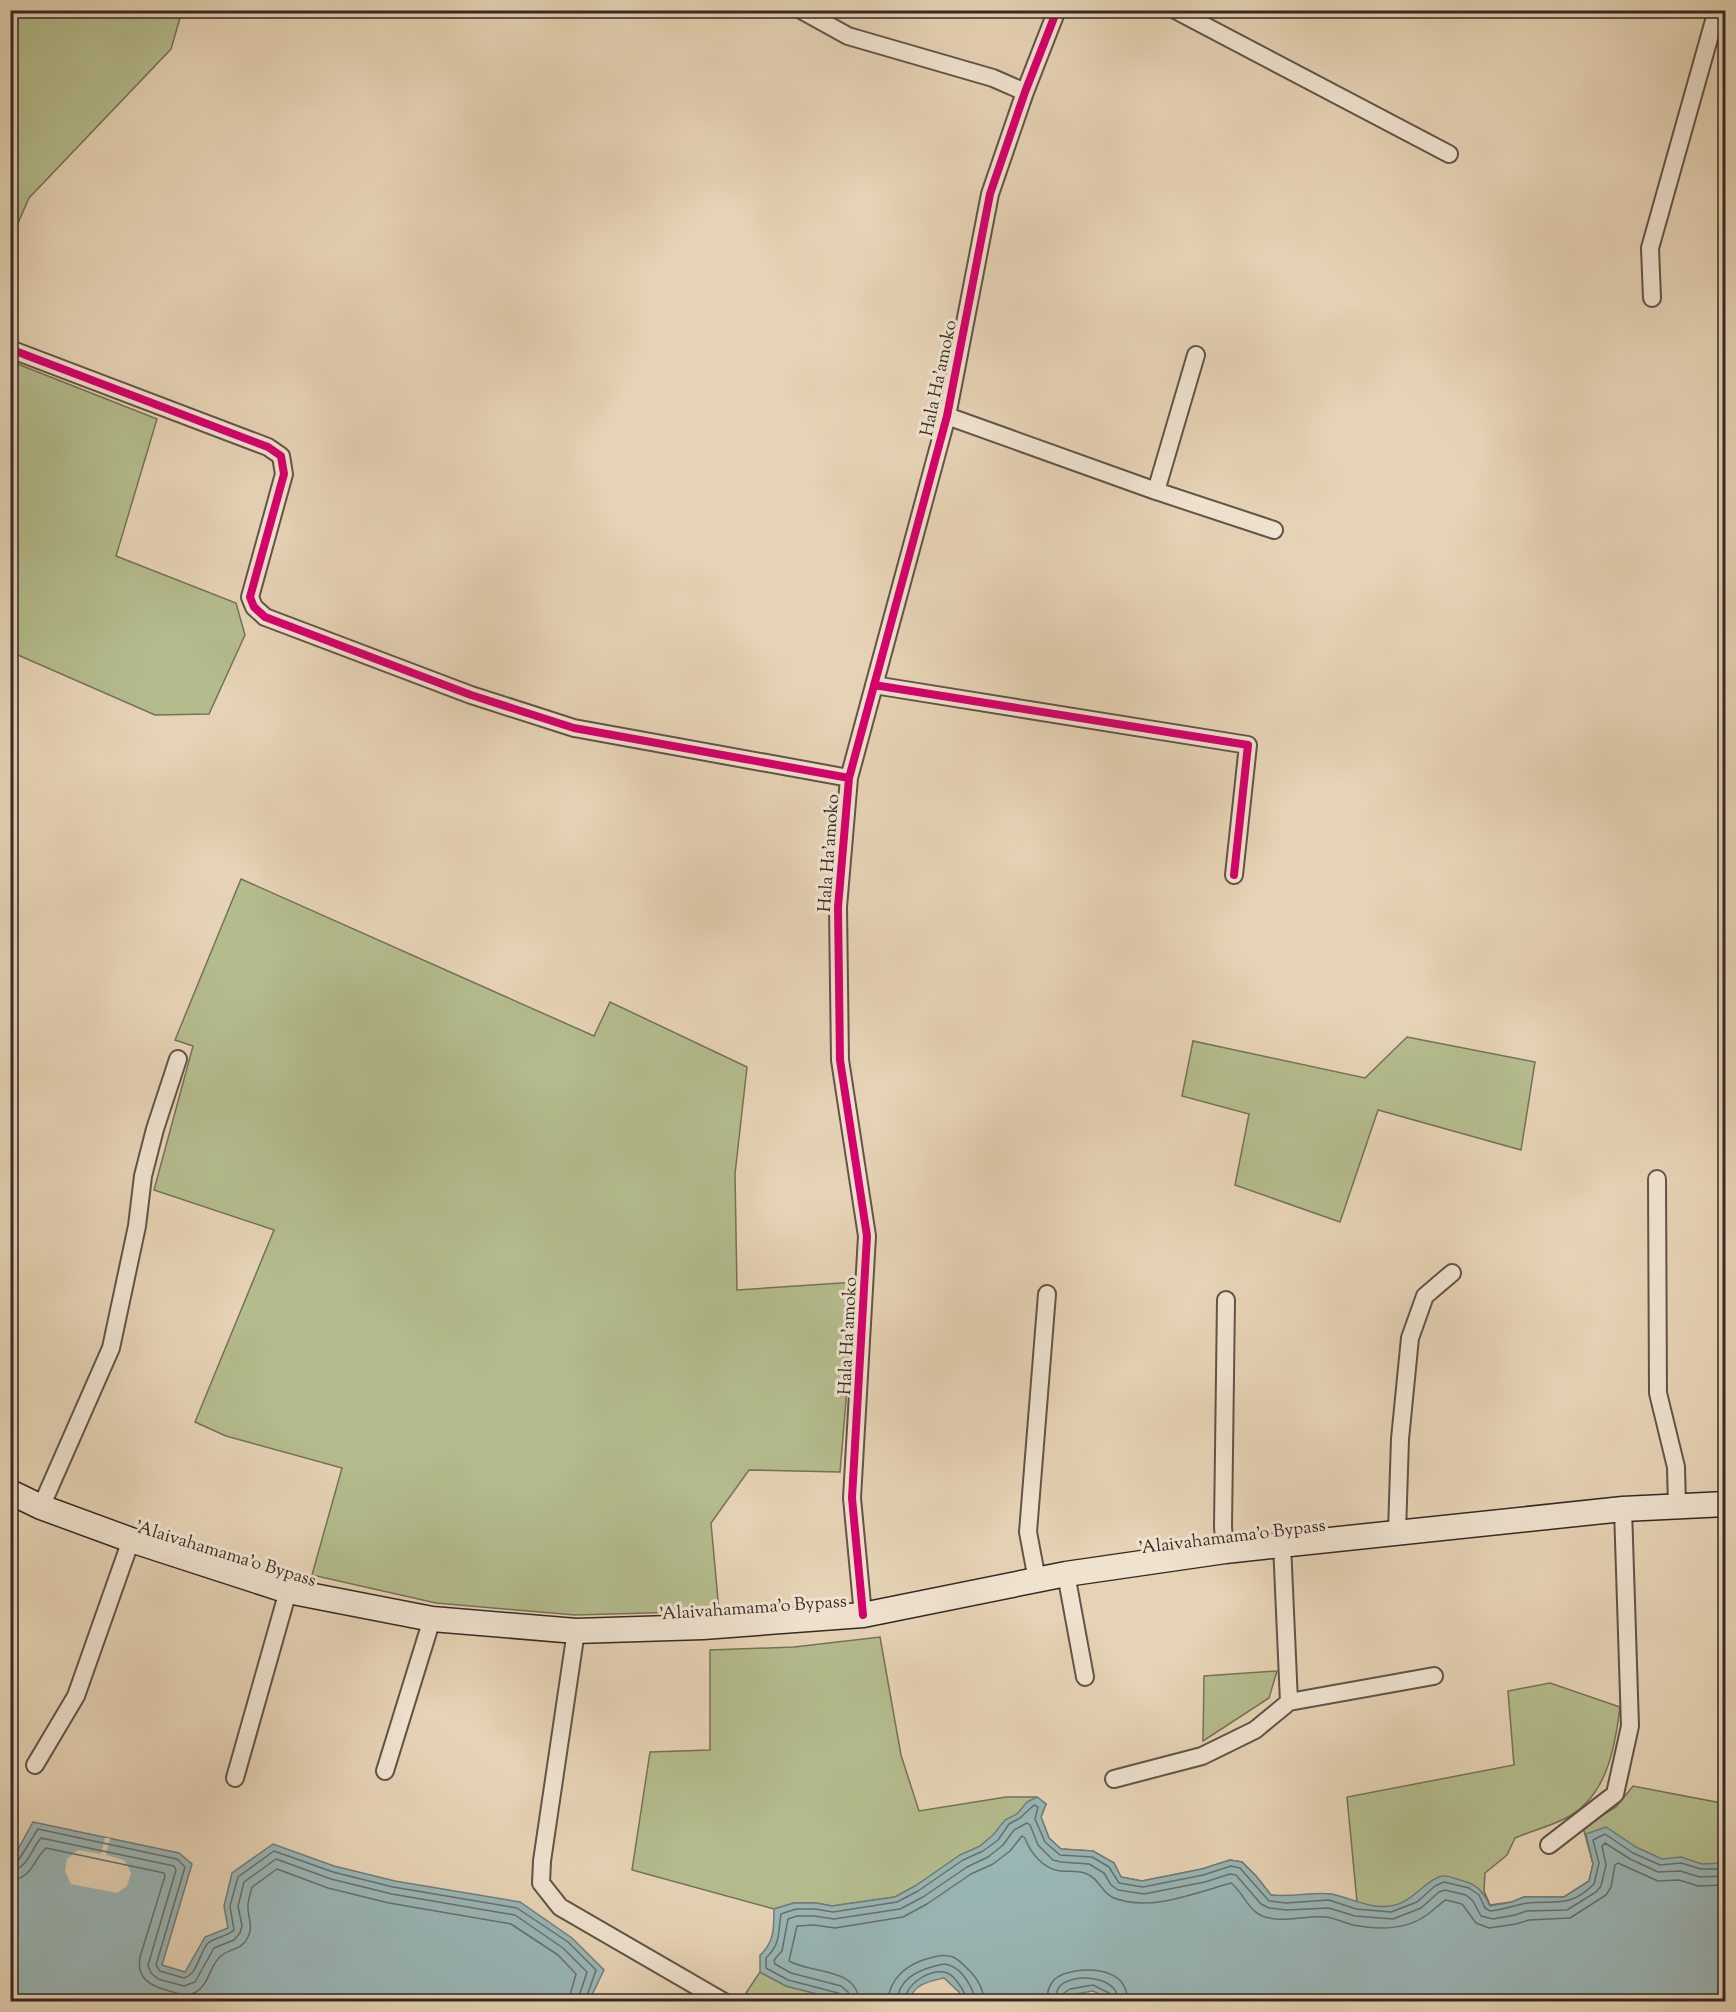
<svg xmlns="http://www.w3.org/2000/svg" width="1736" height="2012" viewBox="0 0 1736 2012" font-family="'Sorts Mill Goudy',serif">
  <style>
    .green { fill: #b4bc8d; stroke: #757258; stroke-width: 1.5 }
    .water { fill: #99b6b6; stroke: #717e7b; stroke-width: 1.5 }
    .pier { fill: #e6d3b5 }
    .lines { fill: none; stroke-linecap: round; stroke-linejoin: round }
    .shore { stroke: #68706c; stroke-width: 1.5 }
    .street-casing { stroke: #625448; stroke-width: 20 }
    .secondary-casing { stroke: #362923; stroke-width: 27 }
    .street { stroke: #efe2cf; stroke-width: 16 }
    .secondary { stroke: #efe2cf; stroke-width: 24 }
    .cycleway-casing { stroke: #efe2cf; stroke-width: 11 }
    .cycleway { stroke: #d6006c; stroke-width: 8 }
    .labels { text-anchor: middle; stroke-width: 6; stroke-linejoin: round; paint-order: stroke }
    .street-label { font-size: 18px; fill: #362923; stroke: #efe2cf }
  </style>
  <rect width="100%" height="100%" fill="#e6d3b5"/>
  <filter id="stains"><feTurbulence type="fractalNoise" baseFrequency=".00333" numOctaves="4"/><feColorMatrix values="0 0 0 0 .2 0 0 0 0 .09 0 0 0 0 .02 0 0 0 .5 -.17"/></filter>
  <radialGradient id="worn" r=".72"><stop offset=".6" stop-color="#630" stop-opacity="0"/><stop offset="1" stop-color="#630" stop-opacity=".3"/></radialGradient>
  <!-- green -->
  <path class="green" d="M 11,10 L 182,11 L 171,49 L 29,198 L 14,232 L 10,231 Z
    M 10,361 L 157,419 L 116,556 L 236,603 L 245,635 L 209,714 L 155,715 L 11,652 Z
    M 241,879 L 594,1036 L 610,1002 L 747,1067 L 735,1174 L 737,1290 L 856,1282 L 840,1472 L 749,1470 L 711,1523 L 719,1611 L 575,1615 L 436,1603 L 312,1575 L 342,1468 L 226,1436 L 195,1422 L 274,1230 L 154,1190 L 193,1046 L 175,1040 Z
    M 1407,1037 L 1535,1062 L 1521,1150 L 1378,1110 L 1340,1222 L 1235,1185 L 1249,1114 L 1182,1096 L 1193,1041 L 1365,1078 Z
    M 880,1637 L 901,1755 L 919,1811 L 1006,1797 L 1037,1797 L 1046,1804 L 1041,1817 L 1049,1838 L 1061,1849 L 1093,1851 L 1114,1863 L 1121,1877 L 1142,1881 L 1202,1869 L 1230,1860 L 1242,1862 L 1256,1876 L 1271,1895 L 1286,1897 L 1330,1894 L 1357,1902 L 1347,1797 L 1514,1765 L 1508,1691 L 1550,1683 L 1620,1707 C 1615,1749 1606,1799 1564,1819 C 1548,1827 1531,1831 1515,1838 L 1507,1855 L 1485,1873 L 1484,1891 L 1490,1905 L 1512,1902 L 1524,1897 L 1564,1897 L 1589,1881 L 1593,1864 L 1583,1827 L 1616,1807 L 1633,1786 L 1721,1803 L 1725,1835 L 1725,1928 L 1104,2001 L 1105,1997 L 915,1886 L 895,1897 L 832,1906 L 816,1903 L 794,1903 L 774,1909 L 632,1870 L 650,1752 L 710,1750 L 710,1650 L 794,1647 Z
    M 1277,1671 L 1269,1698 L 1203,1741 L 1204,1676 Z
    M 760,1972 L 786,1986 L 845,2001 L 762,2001 L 746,1993 Z"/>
  <!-- water -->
  <path class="water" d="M 1037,1797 L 1046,1804 L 1041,1817 L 1049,1838 L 1061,1849 L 1093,1851 L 1114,1863 L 1121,1877 L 1142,1881 L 1202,1869 L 1230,1860 L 1242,1862 L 1256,1876 L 1271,1895 C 1291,1897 1313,1892 1331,1894 C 1351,1898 1370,1909 1390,1906 C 1413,1903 1426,1879 1442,1876 C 1448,1875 1455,1879 1460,1880 C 1477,1884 1483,1891 1490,1906 L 1512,1902 L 1524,1897 L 1564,1897 L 1589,1881 L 1593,1864 L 1586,1834 L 1606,1827 L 1636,1847 L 1662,1859 L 1681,1857 L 1702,1864 L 1725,1863 L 1725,2001 L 1104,2002 L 1105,1997 L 1093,1991 L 1070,1995 L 1069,2001 L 962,2002 L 959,1992 L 944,1978 C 931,1981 912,1984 910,2001 L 845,2001 L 786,1986 L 760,1972 L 760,1955 C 774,1943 774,1928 774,1909 L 794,1903 L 816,1903 L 832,1906 L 895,1897 L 915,1886 L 960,1855 L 980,1846 L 993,1835 L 1005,1820 L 1017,1814 L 1027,1802 Z
    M 33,1822 L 179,1853 L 192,1864 L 162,1965 L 185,1972 L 205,1937 L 228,1928 L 224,1906 L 232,1873 L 273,1844 L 334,1866 L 395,1881 L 520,1902 L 572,1938 L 604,1970 L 589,2001 L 11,2002 L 11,1862 Z"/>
  <!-- pier -->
  <path class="pier" d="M 105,1838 L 110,1838 L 106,1855 L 124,1860 L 128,1866 L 131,1873 L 127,1886 L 117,1893 L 71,1884 L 65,1871 L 67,1859 L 78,1850 L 101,1854 Z"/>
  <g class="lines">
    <!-- shore -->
    <path class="shore" d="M 10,1863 L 18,1861 L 38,1829 L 177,1859 L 185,1867 L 156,1965 L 160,1971 L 184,1978 C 198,1974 199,1953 208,1943 C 215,1937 227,1937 234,1930 L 230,1906 L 238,1877 L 274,1851 L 333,1872 L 393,1887 L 517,1908 L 568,1942 L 596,1970 L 585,2002
      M 10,1871 C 28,1869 31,1849 41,1838 L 174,1866 L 176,1870 L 148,1965 L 151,1973 L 158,1979 L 184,1986 L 195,1982 L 214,1948 L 234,1940 L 240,1933 L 242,1926 L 238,1906 L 244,1882 L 276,1859 L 331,1879 L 392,1894 L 515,1915 L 563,1948 L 587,1972 L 577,2002
      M 10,1880 C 32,1879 33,1860 46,1848 L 164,1873 L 165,1876 L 140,1957 C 136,1979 151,1986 169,1991 C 178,1994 187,1997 196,1992 C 210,1984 210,1963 222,1955 C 232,1948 243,1949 248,1937 C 254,1926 247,1916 248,1905 C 248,1899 251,1893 252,1887 L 277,1869 L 328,1888 L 389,1903 L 511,1924 L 558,1955 L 576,1974 L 568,2002
      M 842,2002 L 842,1997 L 838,1993 L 788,1980 L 766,1968 L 766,1958 C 781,1944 778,1932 781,1914 L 796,1909 L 815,1909 L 833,1912 L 897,1902 L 918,1891 L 963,1860 L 983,1851 L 998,1840 L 1009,1824 L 1020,1818 L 1034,1805 L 1038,1807 L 1035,1819 L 1045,1842 L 1060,1855 L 1092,1857 L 1109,1867 L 1119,1883 L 1143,1887 L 1203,1875 L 1231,1866 L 1240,1868 L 1269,1901 L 1286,1903 L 1329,1900 L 1356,1909 L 1391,1912 L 1417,1902 L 1435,1886 L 1444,1882 L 1469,1888 L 1479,1895 L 1485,1908 L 1490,1911 C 1503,1910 1515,1905 1527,1903 C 1557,1900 1570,1908 1594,1884 L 1599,1863 L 1593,1840 L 1605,1834 L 1633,1853 L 1660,1865 L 1681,1863 L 1701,1869 L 1726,1869
      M 850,2002 L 848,1992 L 841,1986 L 791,1973 L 775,1964 L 774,1960 L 782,1951 L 788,1919 L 797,1916 L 814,1916 L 834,1919 L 900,1909 L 923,1897 L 967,1867 L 988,1857 L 1003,1845 L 1014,1830 L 1027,1823 L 1030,1825 L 1038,1845 L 1053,1860 L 1061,1862 L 1089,1864 L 1104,1873 L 1111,1885 L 1118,1890 L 1144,1894 L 1205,1882 L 1230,1874 L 1236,1875 L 1261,1904 L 1269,1908 L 1286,1910 L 1329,1908 L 1355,1916 L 1393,1919 L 1421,1908 L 1439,1892 L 1445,1890 L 1466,1895 L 1473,1901 L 1481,1916 L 1493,1919 L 1515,1915 L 1527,1911 L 1567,1910 L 1596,1892 L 1601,1886 L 1606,1865 L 1602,1846 L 1605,1843 L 1630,1859 L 1658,1872 L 1680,1871 L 1700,1877 L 1726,1876
      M 859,2002 C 858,1967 811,1974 789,1961 L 797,1926 L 814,1925 L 835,1928 L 903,1917 L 927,1904 L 971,1874 L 993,1864 L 1010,1851 L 1022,1836 L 1025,1838 C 1030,1852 1043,1869 1060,1871 C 1069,1872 1079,1870 1087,1874 C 1100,1879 1101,1893 1114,1898 C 1150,1912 1195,1893 1231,1883 C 1243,1892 1248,1910 1262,1916 C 1283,1924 1305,1915 1326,1917 C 1335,1918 1344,1923 1353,1925 C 1378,1930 1407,1930 1428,1914 C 1434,1910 1439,1904 1446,1900 L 1462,1904 L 1476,1923 L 1489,1928 L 1516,1924 L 1529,1920 L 1570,1918 L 1606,1895 L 1611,1887 L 1615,1865 L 1618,1863 L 1658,1881 L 1679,1880 L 1698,1886 L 1726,1885
      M 888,2002 C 889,1977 909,1963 930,1958 C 938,1956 945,1954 953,1957 C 960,1960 965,1967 971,1972 C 979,1981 984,1990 984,2002
      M 897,2002 C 898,1980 916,1971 935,1966 C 939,1965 944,1963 949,1965 C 962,1969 974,1988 975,2002
      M 905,2002 C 905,1984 928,1970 944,1972 C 954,1973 966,1993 967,2002
      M 1047,2002 C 1047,1993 1048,1986 1054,1980 C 1060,1974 1067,1973 1075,1971 C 1098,1968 1129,1972 1127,2002
      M 1056,2002 C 1056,1996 1056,1991 1059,1987 C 1071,1972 1120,1975 1118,2002
      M 1063,2002 L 1064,1993 L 1070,1989 L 1093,1985 L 1109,1993 L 1110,2002"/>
    <!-- street casing -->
    <g class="street-casing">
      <path id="street" d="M 801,10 L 848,36 L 993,78 L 1025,92
        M 1175,10 L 1449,154
        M 1652,298 L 1650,248 L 1717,10
        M 10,349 L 268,447 L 281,456 L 284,474 L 250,597 L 254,607 L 265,617 L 471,695 L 574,728 L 849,778
        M 947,416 L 1156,491 L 1274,530
        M 1156,491 L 1196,355
        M 874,685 L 1248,745 L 1234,875
        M 1657,1179 L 1658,1393 L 1676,1467 L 1677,1506
        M 41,1507 L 111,1348 L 137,1226 L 143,1176 L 155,1129 L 178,1059
        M 1397,1532 L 1400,1439 L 1410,1338 L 1425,1296 L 1452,1273
        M 1282,1544 L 1289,1702
        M 1225,1551 L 1223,1527 L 1226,1300
        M 1066,1574 L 1085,1677
        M 1037,1580 L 1028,1532 L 1047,1294
        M 863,1615 L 852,1498 L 867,1236 L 840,1060 L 838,907 L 849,778 L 947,416 L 990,194 L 1025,92 L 1057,10
        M 576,1631 L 542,1861 L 541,1883 L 560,1907 L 724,2002
        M 35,1765 L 76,1696 L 131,1540
        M 385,1771 L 432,1619
        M 235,1778 L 288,1591
        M 1114,1779 L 1202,1756 L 1255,1730 L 1289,1702 L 1434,1676
        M 1549,1845 L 1615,1794 L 1630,1726 L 1623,1509"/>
    </g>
    <!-- secondary casing -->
    <g class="secondary-casing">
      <path id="secondary" d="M 10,1492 L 41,1507 L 131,1540 L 288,1591 L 432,1619 L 576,1631 L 703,1627 L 863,1615 L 1066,1574 L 1225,1551 L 1623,1509 L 1726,1504"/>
    </g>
    <!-- street -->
    <use href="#street" class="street"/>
    <!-- secondary -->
    <use href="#secondary" class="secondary"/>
    <!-- cycleway casing -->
    <g class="cycleway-casing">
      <path id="cycleway" d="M 10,349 L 268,447 L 281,456 L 284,474 L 250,597 L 254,607 L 265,617 L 471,695 L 574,728 L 849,778
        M 874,685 L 1248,745 L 1234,875
        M 863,1615 L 852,1498 L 867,1236 L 840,1060 L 838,907 L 849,778 L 947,416 L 990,194 L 1025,92 L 1057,10"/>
    </g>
    <!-- cycleway -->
    <use href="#cycleway" class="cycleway"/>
  </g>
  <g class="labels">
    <!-- street labels -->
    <g class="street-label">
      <text transform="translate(938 378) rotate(-78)" y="6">Hala Ha'amoko</text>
      <text transform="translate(828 853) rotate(-86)" y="6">Hala Ha'amoko</text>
      <text transform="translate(847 1336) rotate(-87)" y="6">Hala Ha'amoko</text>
      <text transform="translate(1232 1536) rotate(-7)" y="6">'Alaivahamama'o Bypass</text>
      <text transform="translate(226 1553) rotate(17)" y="6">'Alaivahamama'o Bypass</text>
      <text transform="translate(753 1607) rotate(-4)" y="6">'Alaivahamama'o Bypass</text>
    </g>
  </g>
  <!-- margin -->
  <rect width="1736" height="2012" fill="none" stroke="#e6d3b5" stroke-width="36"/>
  <rect x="12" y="12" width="1712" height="1988" fill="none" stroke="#362923" stroke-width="3"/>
  <rect x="18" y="18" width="1700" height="1976" fill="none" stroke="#362923" stroke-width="1.5"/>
  <rect width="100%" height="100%" filter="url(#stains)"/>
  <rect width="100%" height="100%" fill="url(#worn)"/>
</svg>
